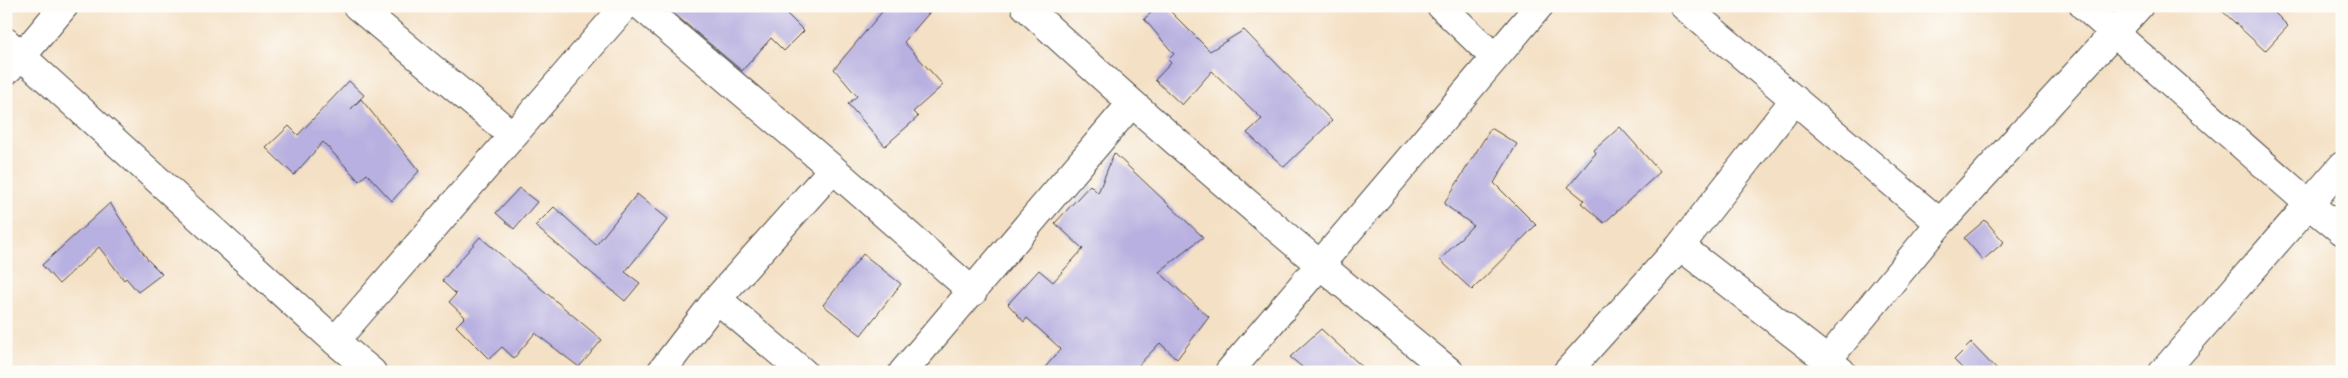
<svg xmlns="http://www.w3.org/2000/svg" width="2348" height="378" viewBox="0 0 2348 378" font-family="'EB Garamond',serif">
  <style>
    .building { fill: #b8b0e0 }
    .lines { fill: none; stroke-linecap: round; stroke-linejoin: round }
    .minor-casing { stroke: #494642; stroke-width: 30 }
    .minor { stroke: #fff; stroke-width: 28 }
  </style>
  <rect width="100%" height="100%" fill="#fdfcf7"/>
  <filter id="ink" filterUnits="userSpaceOnUse"><feTurbulence type="fractalNoise" baseFrequency=".02" numOctaves="2"/><feDisplacementMap in="SourceGraphic" scale="10" xChannelSelector="R" yChannelSelector="G"/><feConvolveMatrix kernelMatrix="1 2 1 2 8 2 1 2 1" color-interpolation-filters="sRGB"/></filter>
  <filter id="wash" filterUnits="userSpaceOnUse"><feTurbulence type="fractalNoise" baseFrequency=".0096" numOctaves="4" result="noise"/><feDisplacementMap in="SourceGraphic" scale="20" xChannelSelector="R" yChannelSelector="G"/><feGaussianBlur stdDeviation="1.12" result="paint"/><feColorMatrix in="noise" values="0 0 0 0 0 0 0 0 0 0 0 0 0 0 0 0 0 1.4 0 .05"/><feComposite in="paint" operator="in"/></filter>
  <g filter="url(#wash)">
    <rect width="100%" height="100%" fill="#f4e0c4"/>
    <g id="blocks">
      <!-- building -->
      <path class="building" d="M 665,6 L 779,6 L 804,31 L 784,51 L 771,38 L 742,71 Z
        M 887,6 L 935,6 L 904,42 L 943,85 L 913,112 L 918,117 L 885,146 L 848,104 L 857,96 L 834,69 Z
        M 1159,6 L 1165,6 L 1210,51 L 1244,30 L 1332,121 L 1284,167 L 1247,133 L 1262,119 L 1212,71 L 1182,105 L 1155,80 L 1171,63 L 1168,60 L 1174,54 L 1144,19 Z
        M 2217,6 L 2268,6 L 2288,26 L 2265,51 Z
        M 349,81 L 364,95 L 350,110 L 361,99 L 419,171 L 392,201 L 367,174 L 359,181 L 323,142 L 294,175 L 266,148 L 289,126 L 298,135 Z
        M 1620,127 L 1660,172 L 1604,223 L 1581,203 L 1584,200 L 1568,187 L 1596,153 L 1594,150 Z
        M 1491,128 L 1517,144 L 1494,183 L 1536,225 L 1472,290 L 1440,260 L 1473,225 L 1444,204 Z
        M 1114,153 L 1203,237 L 1159,272 L 1209,317 L 1177,359 L 1160,343 L 1132,372 L 1041,372 L 1061,349 L 1027,318 L 1024,322 L 1008,304 L 1039,270 L 1053,282 L 1083,249 L 1055,223 L 1090,185 L 1098,193 Z
        M 519,188 L 537,202 L 514,229 L 496,213 Z
        M 637,194 L 668,219 L 625,272 L 640,283 L 625,301 L 535,226 L 554,207 L 596,245 Z
        M 110,203 L 148,260 L 162,274 L 138,292 L 126,278 L 124,280 L 99,247 L 59,284 L 42,265 Z
        M 1985,220 L 2004,242 L 1983,260 L 1964,238 Z
        M 480,237 L 602,340 L 579,367 L 535,333 L 514,358 L 502,347 L 489,359 L 456,326 L 465,317 L 449,302 L 456,294 L 442,281 Z
        M 863,254 L 901,284 L 861,335 L 823,305 Z
        M 1321,329 L 1368,372 L 1308,372 L 1290,357 Z
        M 1971,343 L 1999,372 L 1966,372 L 1954,360 Z"/>
    </g>
  </g>
  <g filter="url(#ink)">
    <use href="#blocks" fill-opacity="0" stroke="#494642" stroke-width="1"/>
    <g class="lines">
      <!-- minor casing -->
      <g class="minor-casing">
        <path id="minor" d="M 357,6 L 512,135
          M 641,6 L 833,169 L 973,292
          M 1025,6 C 1162,133 1305,254 1450,372
          M 1441,6 L 1495,58
          M 1684,6 L 1940,223
          M 2084,6 L 2309,204 L 2342,231
          M 6,42 L 335,341 L 372,372
          M 6,71 L 22,56 L 64,6
          M 1680,246 L 1841,371
          M 717,299 L 803,372
          M 335,341 L 625,6
          M 1828,359 L 1940,223 L 2139,6
          M 661,372 L 717,299 L 833,169
          M 903,372 L 1131,104
          M 1229,372 L 1539,6
          M 1567,372 L 1680,246 L 1795,99
          M 2163,372 L 2342,166"/>
      </g>
      <!-- minor -->
      <use href="#minor" class="minor"/>
    </g>
  </g>
  <!-- margin -->
  <rect width="2348" height="378" fill="none" stroke="#fdfcf7" stroke-width="25"/>
</svg>
